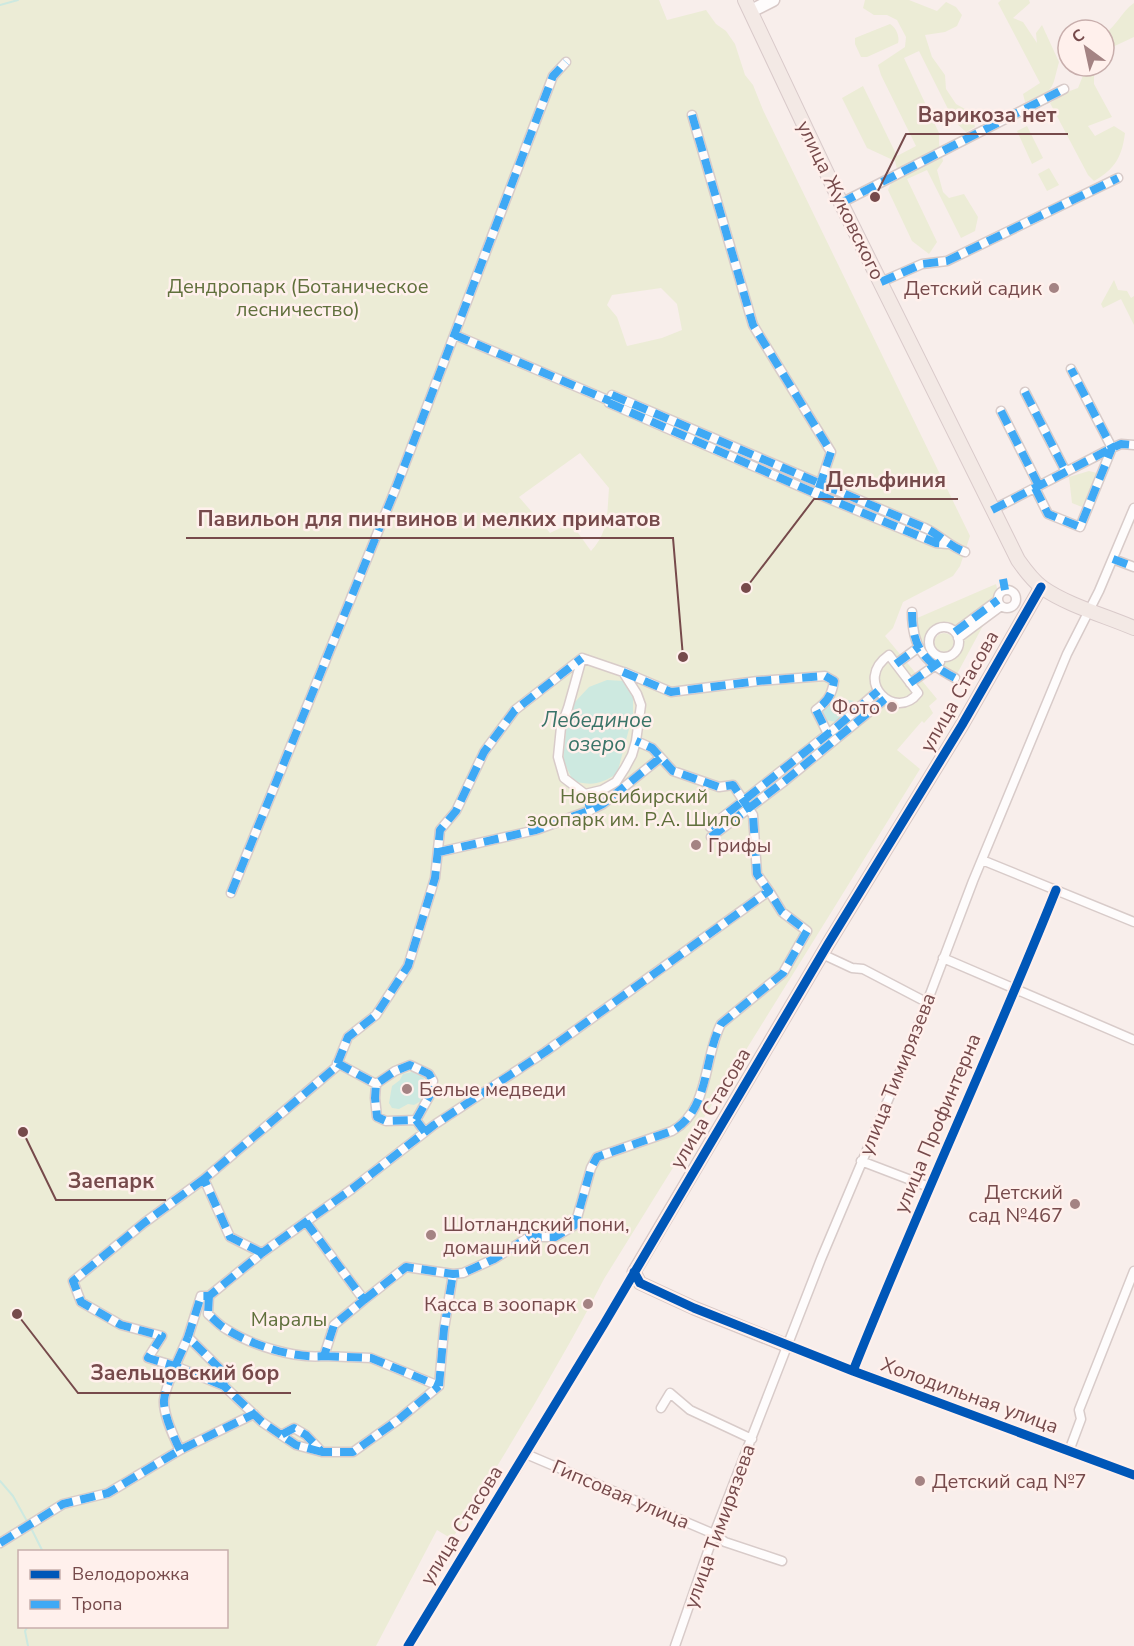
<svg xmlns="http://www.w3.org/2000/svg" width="1134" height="1646" font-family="'Nunito Sans',sans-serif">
<rect width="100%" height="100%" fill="#f8eeeb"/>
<path fill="#ececd6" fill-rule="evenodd" d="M0 0H659L667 20 706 10 716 24 726 31 735 44 745 75 753 85 763 110 970 536 960 566 953 576 903 602 893 628 885 636 937 699 929 706 933 713 924 723 922 721 897 750 920 769 604 1279C558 1368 505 1454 452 1539L437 1530 376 1646H0ZM661 288 677 304 682 330 662 338 627 346 617 317 607 305 612 295ZM580 453 609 488C607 514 609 531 591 551L571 523 550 533 519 497ZM20 1552H226V1626H20Z
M865 0H909L937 11 946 2 956 7 962 15 957 26 945 32 925 35 932 57 945 75 946 89 956 104 972 113 975 127 966 132 954 121 919 51 904 58 939 133V144L943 161 937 170 943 192 949 198 964 194 978 217 975 231 961 238 927 170 907 179 937 242 929 254 912 241 888 190 897 169 895 161 867 148 842 98 863 86 897 156 916 146 881 75 878 65 905 47 906 37 897 20 887 15H874L863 8Z
M1001 0H1029L1030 3 1013 18 1023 22 1037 43 1036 33 1042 25 1059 62C1051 92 1055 90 1025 102L1023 94 1040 83 998 3Z
M1134 3V37L1104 51V34C1117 26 1121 12 1134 3Z
M890 24C896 27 900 37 898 43L867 57H861L855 44V38Z
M1084 73 1094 74V84L1112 117 1088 126 1095 136 1114 126 1125 133C1122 157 1115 169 1094 181L1088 175 1050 103 1067 92 1078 88Z
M1027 126 1043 158 1032 164 1017 131Z
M1049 168 1059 185 1047 191 1038 174Z
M1114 280 1118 290 1127 291 1131 298 1134 296V325L1121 299 1103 308 1101 304Z
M1089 471 1097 473 1082 507 1072 503 1069 477Z
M996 584 998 592 994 600 957 626C941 619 925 625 924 645L918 637 915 619Z
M986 620 957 674 941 665 940 662C957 661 964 654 963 636Z
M934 643a10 10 0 1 1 20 0a10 10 0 1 1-20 0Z"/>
<path fill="#cde9e0" d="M607 680 624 681 633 697V714L617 774C599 784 594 786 573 781L563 760 567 723 575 702 589 687Z
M849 700 854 701 844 715 836 722 822 719 821 709 829 701 842 706 844 702Z
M412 1072C433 1080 424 1084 421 1101L414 1105 408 1104 399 1109 392 1108 389 1103 392 1086 400 1080 403 1074Z"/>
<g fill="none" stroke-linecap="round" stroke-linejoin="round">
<path stroke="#cde9e0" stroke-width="2" d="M0 5 18 0
M0 1481 13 1496 28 1523
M31 1528 43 1552
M28 1626 25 1631 28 1646"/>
<g stroke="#d8cbc9" stroke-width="11">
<path id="street" d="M692 115 753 325 831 452 817 494 936 543 947 544
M841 203 1064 89
M881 282 922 264 947 261 1118 178
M455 335 610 401
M1025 392 1066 472
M612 395 925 528C940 535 949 546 965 552
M609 403 817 494
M1001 411 1039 486
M1035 488 1048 514 1080 527 1112 448 1071 369
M992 510 1112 448 1121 444 1134 445
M1113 559 1134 567
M998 599a9 9 0 1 1 18 0a9 9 0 1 1-18 0Z
M912 612C912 647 924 662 955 678
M929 642a15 15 0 1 1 30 0a15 15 0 1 1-30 0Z
M955 632 998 600
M958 638 1001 606
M889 655 918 693C896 722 852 681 889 655Z
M582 658 623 672 637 694 641 705 636 741 632 755 625 768 616 782 602 790 585 794 564 778 558 757 561 727 568 708Z
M896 664 919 647
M624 672 671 692 758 681 825 676 834 681C832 695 827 702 816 710L828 734
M910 683 940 662
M710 827 838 726 878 691
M711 837 786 780 885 699
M439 852 536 830 591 810 603 804 660 758
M982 860 1134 922
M231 893 397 485 553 76 566 62
M822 954 852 968 863 969 926 1002
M943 958 1134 1040
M337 1063 376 1084
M416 1120 430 1095 433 1081 429 1074 410 1065 395 1071 376 1084 375 1098 377 1117 386 1121 416 1120 425 1132
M861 1161 929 1187
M204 1179 144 1223 73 1281 81 1302 121 1325 162 1336 148 1358 175 1366 224 1386
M262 1253 230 1237 204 1179 336 1067 348 1037 376 1015 408 966 435 878 440 830 456 811 484 752 515 710 582 658
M209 1296 208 1314C214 1319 219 1325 226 1329 251 1345 295 1359 324 1356L334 1325 364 1300 306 1222
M364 1300 406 1267 453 1274 463 1273 494 1259 529 1237H555L575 1225 591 1168 597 1157 672 1131C710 1110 703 1059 721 1024L783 973 807 931 782 912 769 891
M788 1346 1134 1475
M324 1356 371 1358 439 1386
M853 1371C917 1210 991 1052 1056 890
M439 1386 444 1329 453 1274
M661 1408 670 1393 690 1410 752 1439
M281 1435 262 1422 224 1386 222 1371 188 1337 201 1296H209L262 1253 352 1189 434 1125 545 1052 769 891 757 874 753 815 733 785 719 787 673 771 652 748 636 741
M180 1450C174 1438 163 1413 164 1400 166 1383 181 1354 188 1337
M1069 1451 1081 1419 1079 1410 1134 1271
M322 1452 296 1445 281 1435 294 1428 306 1435 322 1452H353L398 1420 439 1386
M526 1454 714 1534 725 1542 782 1561
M0 1543 63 1504 108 1493 180 1450 254 1414
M408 1646 526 1454 634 1272
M675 1646 714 1534 821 1259 907 1055 973 881 1067 654 1099 591 1134 508"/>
</g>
<g stroke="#d8c9c7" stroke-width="15">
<path id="secondary" d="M751 11 773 0
M788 1346 694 1308 640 1283 634 1272 828 944 962 725 1041 587"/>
</g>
<g stroke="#d9caca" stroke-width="16">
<path id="primary" d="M745 0 841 203 1018 560C1025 570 1033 581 1043 588 1067 605 1106 616 1134 628"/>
</g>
<use href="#street" stroke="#fefcfc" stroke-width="8"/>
<use href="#secondary" stroke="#fefcfc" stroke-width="12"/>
<use href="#primary" stroke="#f3e9e5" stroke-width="14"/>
<path stroke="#3fa9f5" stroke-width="8" stroke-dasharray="15 8" stroke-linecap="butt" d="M692 115 753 325 831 452 817 494 936 543 947 544
M841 203 1064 89
M881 282 922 264 947 261 1118 178
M455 335 610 401
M1025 392 1066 472
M612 395 925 528C940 535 949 546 965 552
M609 403 817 494
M1001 411 1039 486
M1035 488 1048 514 1080 527 1112 448 1071 369
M992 510 1112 448 1121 444 1134 445
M1113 559 1134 567
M1003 579 1005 590
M912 612C912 647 924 662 955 678
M955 632 998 600
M896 664 919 647
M623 672 671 692 758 681 825 676 834 681C832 695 827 702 816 710L828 734
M910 683 940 662
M585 794 591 810
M710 827 838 726 878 691
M711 837 786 780 885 699
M439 852 536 830 591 810 603 804 660 758
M231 893 397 485 553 76 566 62
M337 1063 376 1084
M416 1120 430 1095 433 1081 429 1074 410 1065 395 1071 376 1084 375 1098 377 1117 386 1121 416 1120 425 1132
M204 1179 144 1223 73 1281 81 1302 121 1325 162 1336 148 1358 175 1366 224 1386
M262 1253 230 1237 204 1179 336 1067 348 1037 376 1015 408 966 435 878 440 830 456 811 484 752 515 710 582 658
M209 1296 208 1314C214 1319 219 1325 226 1329 251 1345 295 1359 324 1356L334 1325 364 1300 306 1222
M364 1300 406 1267 453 1274 463 1273 494 1259 529 1237H555L575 1225 591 1168 597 1157 672 1131C710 1110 703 1059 721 1024L783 973 807 931 782 912 769 891
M324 1356 371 1358 439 1386
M439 1386 444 1329 453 1274
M281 1435 262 1422 224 1386 222 1371 188 1337 201 1296H209L262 1253 352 1189 434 1125 545 1052 769 891 757 874 753 815 733 785 719 787 673 771 652 748 636 741
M180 1450C174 1438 163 1413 164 1400 166 1383 181 1354 188 1337
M322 1452 296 1445 281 1435 294 1428 306 1435 322 1452H353L398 1420 439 1386
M0 1543 63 1504 108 1493 180 1450 254 1414"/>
<g stroke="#fff0ec" stroke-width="13">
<path id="cycleway" d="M634 1272 640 1283 694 1308 853 1371 1134 1475
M853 1371C917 1210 991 1052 1056 890
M408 1646 604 1324 828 944 962 725 1041 587"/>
</g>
<use href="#cycleway" stroke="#0057b8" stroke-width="9"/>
</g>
<g fill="#a48383" stroke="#fff0ec" stroke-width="2">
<circle cx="1054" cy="288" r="6"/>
<circle cx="892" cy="707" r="6"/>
<circle cx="696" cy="845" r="6"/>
<circle cx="407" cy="1089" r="6"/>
<circle cx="1075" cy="1204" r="6"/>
<circle cx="431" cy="1235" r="6"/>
<circle cx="588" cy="1304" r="6"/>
<circle cx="920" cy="1481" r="6"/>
</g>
<g text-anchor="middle" stroke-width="5" stroke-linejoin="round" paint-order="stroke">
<g font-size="20" fill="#764a4b" stroke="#fff0ec">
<text transform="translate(841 200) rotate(64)" y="7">улица Жуковского</text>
<text transform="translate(959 691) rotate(-60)" y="7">улица Стасова</text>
<text transform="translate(897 1074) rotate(-68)" y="7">улица Тимирязева</text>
<text transform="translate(710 1108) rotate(-59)" y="7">улица Стасова</text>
<text transform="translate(937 1123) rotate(-67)" y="7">улица Профинтерна</text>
<text transform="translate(970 1395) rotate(20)" y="7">Холодильная улица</text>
<text transform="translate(621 1494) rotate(23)" y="7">Гипсовая улица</text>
<text transform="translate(461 1525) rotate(-58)" y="7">улица Стасова</text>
<text transform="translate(719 1526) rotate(-70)" y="7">улица Тимирязева</text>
</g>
<g font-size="20" fill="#60703c" stroke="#fff0ec">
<text x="298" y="293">Дендропарк (Ботаническое<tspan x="298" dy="23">лесничество)</tspan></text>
<text x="634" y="803">Новосибирский<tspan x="634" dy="23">зоопарк им. Р.А. Шило</tspan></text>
<text x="289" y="1326">Маралы</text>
</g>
<g font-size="20" fill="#764a4b" stroke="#fff0ec" text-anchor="end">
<text x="1042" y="295">Детский садик</text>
<text x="880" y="714">Фото</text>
<text x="708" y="852" text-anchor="start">Грифы</text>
<text x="419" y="1096" text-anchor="start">Белые медведи</text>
<text x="1063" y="1199">Детский<tspan x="1063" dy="23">сад №467</tspan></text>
<text x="443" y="1231" text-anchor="start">Шотландский пони,<tspan x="443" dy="23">домашний осел</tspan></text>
<text x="576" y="1311">Касса в зоопарк</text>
<text x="932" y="1488" text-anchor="start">Детский сад №7</text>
</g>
<g font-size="21" font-style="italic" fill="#3a7468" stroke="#fff0ec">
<text x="597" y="727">Лебединое<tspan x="597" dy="24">озеро</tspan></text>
</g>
</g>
<path fill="none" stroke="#764a4b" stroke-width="2" d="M875 197L906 134H1068M746 588L814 499H958M683 657L673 538H186M23 1132L56 1200H166M17 1314L78 1393H291"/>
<g fill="#764a4b" stroke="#fff0ec" stroke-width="2">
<circle cx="875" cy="197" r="6"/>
<circle cx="746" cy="588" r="6"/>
<circle cx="683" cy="657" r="6"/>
<circle cx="23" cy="1132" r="6"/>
<circle cx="17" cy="1314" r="6"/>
</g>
<g font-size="21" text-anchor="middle" font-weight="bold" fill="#764a4b" stroke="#fff0ec" stroke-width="5" stroke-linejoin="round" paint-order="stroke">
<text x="987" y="122">Варикоза нет</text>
<text x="886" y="487">Дельфиния</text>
<text x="429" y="526">Павильон для пингвинов и мелких приматов</text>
<text x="111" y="1188">Заепарк</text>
<text x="185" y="1380">Заельцовский бор</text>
</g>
<rect x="18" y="1550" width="210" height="78" fill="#fff0ec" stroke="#c8aeac" stroke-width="1.5"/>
<rect x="30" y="1570" width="30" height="9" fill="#0057b8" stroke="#c8aeac" stroke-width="1.5"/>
<text x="72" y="1580" font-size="18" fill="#764a4b">Велодорожка</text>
<rect x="30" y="1600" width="30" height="9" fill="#3fa9f5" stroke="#c8aeac" stroke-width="1.5"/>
<text x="72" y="1610" font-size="18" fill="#764a4b">Тропа</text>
<g transform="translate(1086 48) rotate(327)"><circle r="28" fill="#fff0ec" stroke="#c8aeac" stroke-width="1.5"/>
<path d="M0-4.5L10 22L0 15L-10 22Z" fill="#a48383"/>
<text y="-9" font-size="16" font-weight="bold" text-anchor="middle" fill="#764a4b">С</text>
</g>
</svg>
